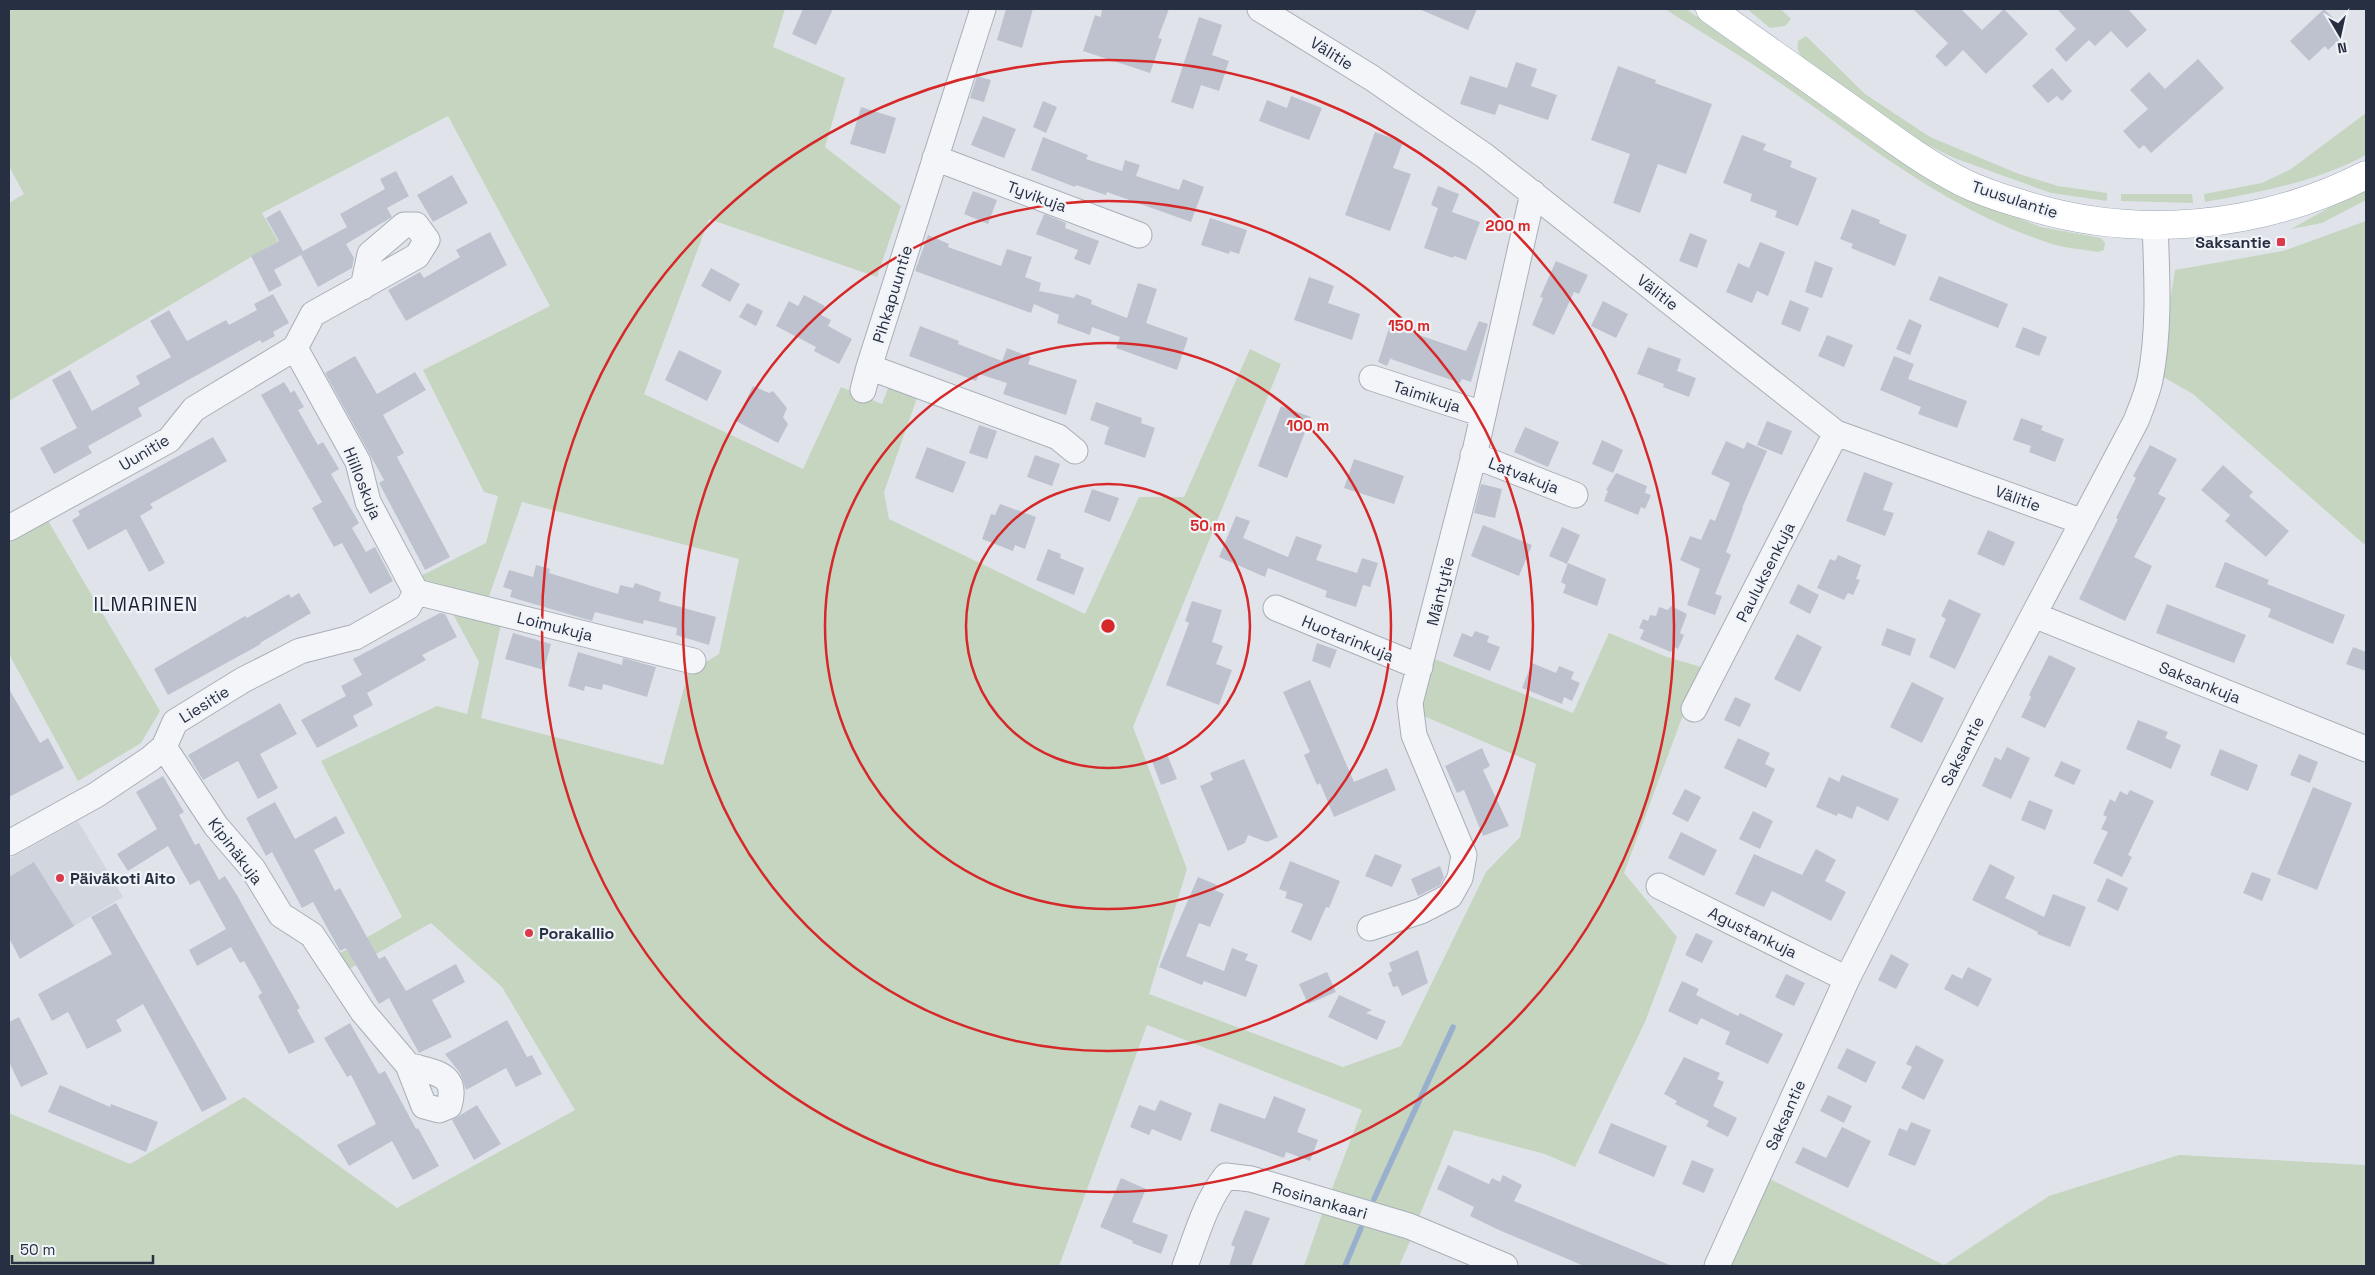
<svg xmlns="http://www.w3.org/2000/svg" width="2375" height="1275" font-family="'Space Grotesk',sans-serif">
<rect width="100%" height="100%" fill="#e0e4ea"/>
<path fill="#d2d6df" d="M78 821 123 897 29 953 9 916V859Z"/>
<path fill="#c5d5c0" d="M9 9H785L773 47 845 78 825 147 901 206 877 277 709 219 644 394 803 469 841 387 882 404 890 383 918 395 884 492 889 519 1085 614 1139 497H1184L1250 349 1281 364 1133 727 1187 869 1149 994 1343 1067 1401 1046 1486 872 1520 837 1536 764 1419 714 1432 658 1573 713 1609 633 1667 657 1701 667 1624 873 1677 937 1645 1022 1575 1167 1545 1154 1454 1130 1419 1217 1330 1194 1362 1110 1147 1025 1059 1266H9V1113L130 1164 244 1097 397 1208 575 1110 502 987 431 923 344 972 335 956 402 917 321 761 437 706 467 714 479 662 448 605 502 619 481 718 663 765 688 673 719 654 739 559 522 502 487 602 415 579 486 543 498 496 484 492 423 370 550 306 448 116 262 213 278 241 9 401V203L24 194 9 166Z
M1665 9H1686L1879 147 1953 193 2041 227 2101 238 2105 243 2104 250 2098 252C2081 249 2062 248 2046 242 1938 206 1859 137 1767 74 1734 51 1699 31 1665 9Z
M1747 9H1781L1791 19 1785 26 1770 28Z
M1806 36 1865 94 1930 137 2019 174 2058 186 2107 193V201L2051 193 1954 158 1914 138 1804 59C1798 53 1797 50 1798 41Z
M2366 113V155C2316 182 2260 192 2205 202L2204 194 2262 183 2291 169Z
M2366 187V200L2322 223 2291 229Z
M2121 194H2192L2193 203 2121 201Z
M2366 221V546L2193 394 2158 374 2175 270 2283 251Z
M2256 238 2254 242 2210 249 2209 241Z
M47 519 160 711 141 743 78 781 9 654V540Z
M2179 1155 2366 1165V1266H1731L1768 1178 1944 1265 2049 1196Z
M1322 1214 1398 1231 1411 1239 1399 1266H1304Z"/>
<g fill="none" stroke-linecap="round" stroke-linejoin="round">
<path stroke="#98b0cd" stroke-width="5.5" d="M1374 1199 1453 1027
M1345 1266 1361 1228"/>
</g>
<path fill="#bdc2ce" d="M803 9H833L816 45 792 34Z
M1006 9H1033L1022 48 997 40Z
M1102 9H1169L1158 38 1162 39 1150 73 1083 51 1095 15 1101 17Z
M1419 9H1477L1468 30Z
M1913 9H1961L1982 30 2004 9 2028 34 1986 74 1963 50 1946 67 1935 56 1948 43Z
M2057 9H2128L2147 30 2127 48 2111 31 2095 46 2089 40 2066 62 2055 49 2076 29Z
M2324 9 2344 28 2337 35 2340 39 2328 50 2325 46 2309 61 2290 41Z
M1199 17 1222 25 1212 55 1229 61 1219 91 1201 85 1193 109 1171 102Z
M2198 59 2224 88 2151 153 2144 145 2139 149 2123 131 2148 109 2130 90 2149 72 2165 89Z
M1516 62 1537 69 1531 86 1557 95 1548 120 1499 104 1495 115 1460 104 1470 76 1507 88Z
M1618 66 1656 80 1655 83 1712 104 1686 174 1658 164 1640 213 1613 203 1630 154 1591 140Z
M2052 68 2072 91 2062 101 2057 96 2048 103 2032 86Z
M977 76 991 80 984 102 970 98Z
M1291 96 1322 108 1309 140 1259 121 1267 100 1287 108Z
M1043 101 1057 107 1046 133 1033 127Z
M861 107 896 118 885 154 850 144Z
M983 116 1016 129 1004 158 971 145Z
M1375 132 1403 142 1393 168 1411 174 1390 231 1345 215Z
M1742 135 1766 144 1763 150 1792 161 1790 167 1817 178 1798 226 1775 217 1777 211 1750 201 1752 194 1723 183Z
M1043 137 1088 155 1086 159 1122 171 1125 160 1140 165 1136 176 1179 190 1183 179 1204 187 1191 222 1107 192 1106 195 1076 185 1075 187 1031 170Z
M396 171 409 196 387 208 392 217 387 220 346 244 354 258 352 268 318 287 301 255 274 270 282 285 269 292 251 256 279 241 266 218 280 210 303 251 347 227 340 214 385 189 380 179Z
M452 175 468 203 433 222 417 195Z
M1438 186 1459 194 1452 212 1480 222 1466 260 1454 256 1453 258 1424 248 1438 208 1431 205Z
M973 191 997 200 988 224 964 214Z
M1852 209 1880 220 1879 223 1907 235 1895 266 1851 248 1853 244 1840 239Z
M1044 214 1066 223 1065 228 1099 241 1090 265 1074 259 1078 250 1036 234Z
M1210 218 1247 230 1239 254 1230 251 1229 254 1201 245Z
M490 232 507 265 406 321 388 290 420 272 424 278 460 257 456 250Z
M1690 233 1707 240 1697 268 1679 261Z
M928 235 949 244 948 247 1001 266 1007 249 1032 257 1025 277 1041 283 1039 291 1074 298 1076 294 1092 300 1091 304 1127 318 1138 283 1157 289 1146 323 1188 338 1177 370 1116 348 1120 337 1092 327 1090 335 1057 323 1059 315 1034 304 1031 313 915 271Z
M1760 242 1785 252 1768 296 1757 291 1752 303 1726 292 1738 263 1749 268Z
M1556 261 1588 275 1579 294 1574 292 1554 335 1532 325 1543 298 1540 297Z
M1815 261 1833 268 1822 298 1805 292Z
M711 268 740 284 730 302 701 286Z
M1939 276 2008 304 1998 328 1929 300Z
M1309 277 1334 286 1328 303 1360 314 1352 340 1294 320Z
M273 294 289 323 273 332 275 336 262 343 260 340 138 408 142 416 88 446 92 453 54 474 40 448 77 428 52 380 70 370 92 411 140 384 136 376 171 357 150 321 169 310 187 341 226 320 229 325 257 310 254 304Z
M804 295 825 306 821 315 831 320 828 326 852 339 839 364 814 351 816 347 776 326 789 301 798 306Z
M1790 300 1809 308 1800 332 1781 324Z
M1603 301 1628 314 1616 338 1591 326Z
M747 303 763 311 756 326 739 317Z
M1909 319 1922 325 1910 355 1896 349Z
M1479 321 1488 324 1471 382 1462 379 1460 383 1391 359V357L1387 366 1378 362 1391 322 1406 326 1404 330 1466 351Z
M920 326 959 341 958 344 1002 361 1007 348 1031 357 1028 364 1077 380 1066 415 1003 394 1007 383 979 374 976 381 909 356Z
M2023 327 2047 337 2039 356 2015 347Z
M1827 335 1853 345 1844 367 1818 356Z
M1648 347 1681 359 1677 371 1696 378 1689 397 1663 387 1664 384 1637 374Z
M679 350 722 371 707 401 665 380Z
M355 356 377 394 415 372 426 390 383 415 404 453 397 457 450 557 425 570 379 483 384 480 325 373Z
M1894 356 1914 364 1908 379 1967 401 1957 428 1918 414 1921 407 1880 390Z
M284 382 291 393 294 390 304 407 298 410 318 445 323 442 339 469 331 474 359 523 352 528 366 552 375 547 393 581 370 594 342 543 334 547 312 508 322 502 261 395Z
M753 386 769 393 773 391 787 408 783 417 788 424 778 443 736 421Z
M1096 402 1142 418 1141 423 1155 428 1145 458 1104 444 1109 427 1090 420Z
M1281 406 1311 417 1287 478 1258 466Z
M2021 418 2043 426 2041 430 2064 439 2055 462 2029 452 2031 446 2013 440Z
M1767 421 1792 431 1782 455 1757 445Z
M979 425 997 431 987 459 969 453Z
M1525 427 1559 442 1548 467 1514 452Z
M213 437 227 461 150 504 153 508 140 516 165 563 149 572 126 529 88 550 72 520 80 515 78 511Z
M1602 440 1623 450 1613 473 1592 464Z
M1726 441 1744 449 1747 442 1767 451 1742 508H1743L1726 552 1731 555 1715 594 1722 596 1715 615 1687 605 1700 569 1680 560 1690 536 1701 540 1710 519 1715 521 1730 483 1711 474Z
M2150 445 2177 459 2158 494 2166 498 2134 557 2152 566 2125 621 2079 599 2118 519 2116 518 2136 478 2133 476Z
M927 447 966 462 953 493 915 478Z
M1035 455 1060 464 1052 486 1027 477Z
M1354 459 1404 476 1394 504 1344 488Z
M2223 465 2253 492 2249 496 2289 531 2266 557 2225 521 2230 515 2201 490Z
M1864 472 1893 483 1883 510 1894 513 1885 536 1846 521Z
M1616 473 1647 486 1645 493 1651 495 1645 509 1641 507 1638 515 1604 501 1608 491 1606 490Z
M1481 484 1502 489 1495 518 1474 513Z
M1092 489 1119 498 1110 522 1084 512Z
M1000 504 1036 517 1025 549 1015 545 1013 551 982 539 991 514 995 515Z
M1236 516 1250 521 1243 538 1288 557 1296 536 1322 545 1316 560 1357 573 1362 558 1378 563 1370 587 1363 585 1356 607 1325 597 1327 591 1268 568 1265 577 1219 557Z
M1483 525 1532 545 1519 576 1471 556Z
M1562 527 1580 535 1567 564 1549 556Z
M1988 530 2015 542 2004 566 1977 554Z
M1048 549 1061 554 1060 558 1084 568 1074 595 1036 580Z
M1838 555 1861 565 1856 579 1860 580 1853 595 1848 593 1844 600 1817 588 1830 559 1835 561Z
M2225 562 2269 580 2267 584 2345 615 2333 644 2268 617 2271 609 2215 587Z
M1568 563 1606 579 1597 606 1563 593 1566 585 1561 582Z
M536 565 550 569 549 573 618 594 620 585 633 588 635 583 661 592 659 601 716 617 709 645 676 635 677 628 644 620 643 624 595 612 592 621 510 597 512 590 503 587 509 570 533 577Z
M1798 584 1819 595 1810 614 1789 603Z
M299 593 311 613 260 643 261 644 168 695 154 669 245 616 247 618 289 594 291 598Z
M1949 599 1981 614 1955 669 1929 657 1946 619 1941 616Z
M1192 601 1222 610 1212 642 1223 646 1216 664 1232 670 1219 705 1166 685 1189 623 1185 621Z
M2167 604 2246 635 2234 663 2156 633Z
M1671 606 1687 614 1680 633 1684 635 1678 649 1674 647 1671 652 1640 639 1644 630 1639 628 1643 619 1648 621 1650 615 1656 616 1659 607 1668 610Z
M440 613 445 614 457 637 422 655 426 660 367 693 373 705 353 716 358 726 317 748 301 720 346 696 341 686 362 675 353 659Z
M1887 628 1916 639 1910 656 1881 645Z
M1475 631 1489 636 1487 642 1500 647 1490 671 1453 656 1462 633 1472 637Z
M513 633 551 644 544 670 505 659Z
M1797 634 1822 647 1800 692 1774 679Z
M1317 643 1337 650 1330 668 1312 661Z
M2353 647 2366 652V671L2346 664Z
M578 652 622 665 623 658 656 667 647 697 603 684 602 690 585 686 584 691 568 686Z
M2049 655 2076 668 2045 728 2021 717 2031 697 2029 695Z
M1532 663 1556 673 1559 666 1574 672 1571 679 1580 683 1572 701 1564 697 1562 704 1522 688Z
M1310 680 1354 782 1387 768 1396 790 1334 817 1320 783 1317 785 1304 755 1310 752 1283 692Z
M1912 682 1944 698 1922 743 1890 727Z
M9 689 40 743 48 738 64 768 9 797Z
M1735 697 1751 704 1740 727 1724 720Z
M280 703 297 734 260 754 278 788 258 799 238 761 203 780 188 755Z
M2138 720 2168 732 2165 738 2181 745 2171 769 2126 749Z
M1738 738 1770 753 1765 764 1775 769 1766 788 1724 768Z
M2007 747 2030 758 2011 799 1982 786 1995 757 2001 760Z
M1482 748 1490 766 1483 770 1509 826 1483 836 1464 790 1457 793 1445 766Z
M2220 749 2258 765 2248 791 2210 775Z
M1167 754 1177 779 1161 785 1152 761Z
M2299 754 2318 762 2310 783 2290 775Z
M1244 759 1278 837 1267 842 1248 835 1245 843 1228 851 1200 786 1213 780 1210 773Z
M2061 761 2081 770 2074 785 2054 776Z
M1842 775 1899 799 1888 821 1857 806 1852 819 1838 813 1837 816 1816 807 1829 777 1839 782Z
M163 776 184 812 179 815 195 845 199 843 219 880 225 876 238 897 300 1008 297 1010 315 1042 289 1054 258 996 262 993 244 961 240 963 231 947 197 966 189 950 226 929 199 880 190 885 168 846 128 871 117 854 157 829 136 792Z
M2313 787 2352 803 2317 890 2277 874Z
M1685 789 1701 797 1688 822 1672 814Z
M2130 790 2154 801 2128 855 2132 857 2122 877 2093 863 2108 832 2101 829 2107 817 2103 815 2110 799 2115 802 2120 791 2127 795Z
M2029 800 2053 810 2045 830 2021 820Z
M275 802 295 839 336 816 345 833 314 850 335 891 340 888 379 959 385 956 406 991 456 964 465 982 432 1000 452 1037 419 1053 389 998 379 1004 346 948 340 951 313 902 302 908 272 852 266 856 246 818Z
M1753 811 1773 821 1760 849 1739 839Z
M1681 832 1717 850 1704 876 1668 858Z
M1816 849 1836 860 1825 881 1846 892 1831 921 1772 891 1764 907 1735 894 1754 854 1802 875Z
M1375 854 1402 865 1392 887 1365 876Z
M1290 861 1340 881 1329 908 1326 907 1311 941 1291 932 1303 904 1285 898 1287 892 1279 889Z
M34 862 74 926 20 959 9 938V877Z
M1990 864 2015 877 2005 898 2044 917 2053 894 2086 907 2070 947 2037 934 2038 932 1972 900Z
M1440 866 1444 877 1440 885 1418 896 1411 879Z
M2252 872 2271 879 2262 901 2243 893Z
M1198 877 1217 885 1215 890 1224 894 1210 927 1199 923 1186 956 1224 971 1232 948 1248 954 1245 960 1258 965 1246 997 1204 981 1202 985 1159 967Z
M2107 878 2128 888 2118 911 2097 901Z
M116 903 227 1099 202 1112 143 1004 116 1020 122 1031 87 1049 68 1012 52 1021 38 994 112 954 91 917Z
M1696 933 1713 941 1702 963 1685 955Z
M1418 950 1428 983 1402 996 1398 986 1393 987 1388 973 1392 971 1389 963Z
M1891 954 1909 964 1896 989 1878 980Z
M1968 967 1992 979 1978 1007 1944 989 1952 974 1962 979Z
M1327 972 1336 992 1308 1004 1299 984Z
M1786 974 1805 983 1794 1006 1775 997Z
M1682 981 1699 989 1696 995 1738 1016 1740 1013 1783 1034 1768 1064 1725 1044 1730 1032 1701 1018 1697 1025 1668 1011Z
M1339 995 1372 1010 1366 1013 1386 1021 1377 1040 1328 1017Z
M19 1017 48 1074 21 1087 9 1062V1022Z
M507 1020 527 1057 532 1055 542 1074 516 1087 506 1068 466 1090 460 1073 445 1054Z
M350 1023 379 1074 385 1071 416 1129 418 1128 439 1166 413 1180 392 1141 349 1166 337 1145 376 1124 351 1075 347 1077 324 1038Z
M1916 1045 1944 1060 1924 1100 1901 1088 1912 1067 1906 1064Z
M1847 1048 1876 1062 1866 1083 1837 1068Z
M1684 1057 1720 1073 1717 1079 1724 1082 1713 1106 1737 1118 1728 1137 1706 1126 1709 1121 1675 1104 1677 1101 1664 1094Z
M60 1085 110 1107 111 1104 158 1122 146 1152 48 1112Z
M1828 1095 1852 1106 1844 1123 1820 1111Z
M1274 1096 1306 1109 1297 1132 1318 1140 1310 1161 1286 1152 1284 1158 1210 1131 1219 1103 1265 1119Z
M1160 1100 1192 1113 1181 1141 1152 1129 1149 1135 1130 1127 1139 1105 1155 1111Z
M477 1105 501 1144 474 1160 452 1120Z
M1911 1122 1931 1130 1915 1166 1888 1155 1899 1128 1907 1131Z
M1611 1123 1667 1146 1654 1177 1598 1153Z
M1842 1127 1871 1141 1848 1188 1795 1163 1803 1147 1826 1158Z
M1692 1160 1714 1169 1704 1193 1682 1184Z
M1448 1165 1489 1184 1492 1178 1500 1182 1503 1175 1522 1185 1514 1201 1672 1266H1584L1499 1230 1470 1216 1474 1207 1437 1189Z
M1121 1178 1146 1189 1132 1222 1168 1235 1161 1254 1132 1243 1133 1241 1100 1227Z
M1245 1210 1270 1218 1251 1266H1229L1235 1247 1231 1245Z"/>
<g fill="none" stroke-linecap="round" stroke-linejoin="round">
<g stroke="#a8aeb8" stroke-width="27">
<path id="minor" d="M983 9 869 367 1058 437 1075 451
M1260 9 1372 78 1485 156 1836 433 2083 522
M935 158 1139 235
M295 348 313 314 417 256 427 240 416 225H404L370 254 363 287
M295 348 358 462 368 502 416 592
M1372 378 1483 414
M863 390 869 367
M1473 455 1575 495
M9 528 169 440 194 409 295 348
M416 592 693 661
M1276 608 1420 667
M2034 615 2366 749
M1694 709 1836 433
M164 747 216 826 253 869 281 915 312 935 363 1012 408 1065 424 1106 439 1110 449 1106C459 1072 433 1073 408 1065
M9 843 96 795 150 759 164 747 175 722 243 680 300 651 355 637 408 607 416 592
M1659 886 1847 979
M1370 928 1421 911 1450 896 1460 878 1464 855 1414 735 1410 703 1476 447 1533 193
M1185 1266C1197 1234 1205 1203 1226 1176L1251 1179 1409 1226 1505 1266
M1717 1266 1847 979 1987 703 2136 421C2141 408 2147 394 2150 380 2160 330 2157 276 2155 225"/>
</g>
<g stroke="#9ea7b7" stroke-width="29">
<path id="major" d="M1710 9C1758 43 1806 77 1854 111 1889 136 1923 162 1962 182 1980 191 2001 198 2022 204 2135 240 2260 229 2366 175"/>
</g>
<use href="#minor" stroke="#f3f5f8" stroke-width="25"/>
<use href="#major" stroke="#fff" stroke-width="28"/>
</g>
<g fill="none" stroke="#d62828" stroke-width="2.5">
<circle cx="1108" cy="626" r="142"/>
<circle cx="1108" cy="626" r="283"/>
<circle cx="1108" cy="626" r="425"/>
<circle cx="1108" cy="626" r="566"/>
</g>
<g fill="#da3a4c" stroke="#f0f3f7" stroke-width="2">
<rect x="2276" y="237" width="10" height="10" rx="2.5"/>
<circle cx="60" cy="878" r="5"/>
<circle cx="529" cy="933" r="5"/>
</g>
<g text-anchor="middle" stroke-width="4.5" stroke-linejoin="round" paint-order="stroke">
<g font-size="16" fill="#273043" stroke="#f0f3f7">
<text transform="translate(1332 53) rotate(32)" y="6">Välitie</text>
<text transform="translate(1037 196) rotate(20)" y="6">Tyvikuja</text>
<text transform="translate(2015 199) rotate(18)" y="6">Tuusulantie</text>
<text transform="translate(1658 292) rotate(38)" y="6">Välitie</text>
<text transform="translate(892 294) rotate(-73)" y="6">Pihkapuuntie</text>
<text transform="translate(1427 396) rotate(18)" y="6">Taimikuja</text>
<text transform="translate(144 452) rotate(-31)" y="6">Uunitie</text>
<text transform="translate(1524 475) rotate(21)" y="6">Latvakuja</text>
<text transform="translate(363 483) rotate(68)" y="6">Hiilloskuja</text>
<text transform="translate(2018 498) rotate(20)" y="6">Välitie</text>
<text transform="translate(1765 572) rotate(-63)" y="6">Pauluksenkuja</text>
<text transform="translate(1440 591) rotate(-76)" y="6">Mäntytie</text>
<text transform="translate(555 626) rotate(14)" y="6">Loimukuja</text>
<text transform="translate(1348 638) rotate(22)" y="6">Huotarinkuja</text>
<text transform="translate(2200 682) rotate(22)" y="6">Saksankuja</text>
<text transform="translate(204 704) rotate(-32)" y="6">Liesitie</text>
<text transform="translate(1962 751) rotate(-63)" y="6">Saksantie</text>
<text transform="translate(236 851) rotate(53)" y="6">Kipinäkuja</text>
<text transform="translate(1753 932) rotate(26)" y="6">Agustankuja</text>
<text transform="translate(1785 1115) rotate(-66)" y="6">Saksantie</text>
<text transform="translate(1320 1200) rotate(16)" y="6">Rosinankaari</text>
</g>
<g font-size="16" font-weight="bold" fill="#273043" stroke="#f0f3f7" text-anchor="start">
<text x="2271" y="248" text-anchor="end">Saksantie</text>
<text x="70" y="884">Päiväkoti Aito</text>
<text x="539" y="939">Porakallio</text>
</g>
<g font-size="19" letter-spacing="1" fill="#192134" stroke="#f0f3f7">
<text x="146" y="611">ILMARINEN</text>
</g>
</g>
<circle cx="1108" cy="626" r="8" fill="#d62828" stroke="#f0f3f7" stroke-width="2.5"/>
<g font-size="15" text-anchor="middle" font-weight="bold" fill="#d62828" stroke="#f0f3f7" stroke-width="4.5" stroke-linejoin="round" paint-order="stroke">
<text x="1508" y="231">200 m</text>
<text x="1409" y="331">150 m</text>
<text x="1308" y="431">100 m</text>
<text x="1208" y="531">50 m</text>
</g>
<rect width="2375" height="1275" fill="none" stroke="#273043" stroke-width="20"/>
<g transform="translate(2340 35) rotate(171)" stroke="#f0f3f7" stroke-width="4" paint-order="stroke">
<path d="M0-4L9 19L0 12L-9 19Z" fill="#273043"/>
<text y="-8" font-size="14" font-weight="bold" text-anchor="middle" fill="#273043">N</text>
</g>
<path d="M12 1255v8h141v-8" fill="none" stroke="#273043" stroke-width="2.5"/>
<text x="20" y="1255" font-size="15" fill="#273043" stroke="#f0f3f7" stroke-width="4" paint-order="stroke">50 m</text>
</svg>
